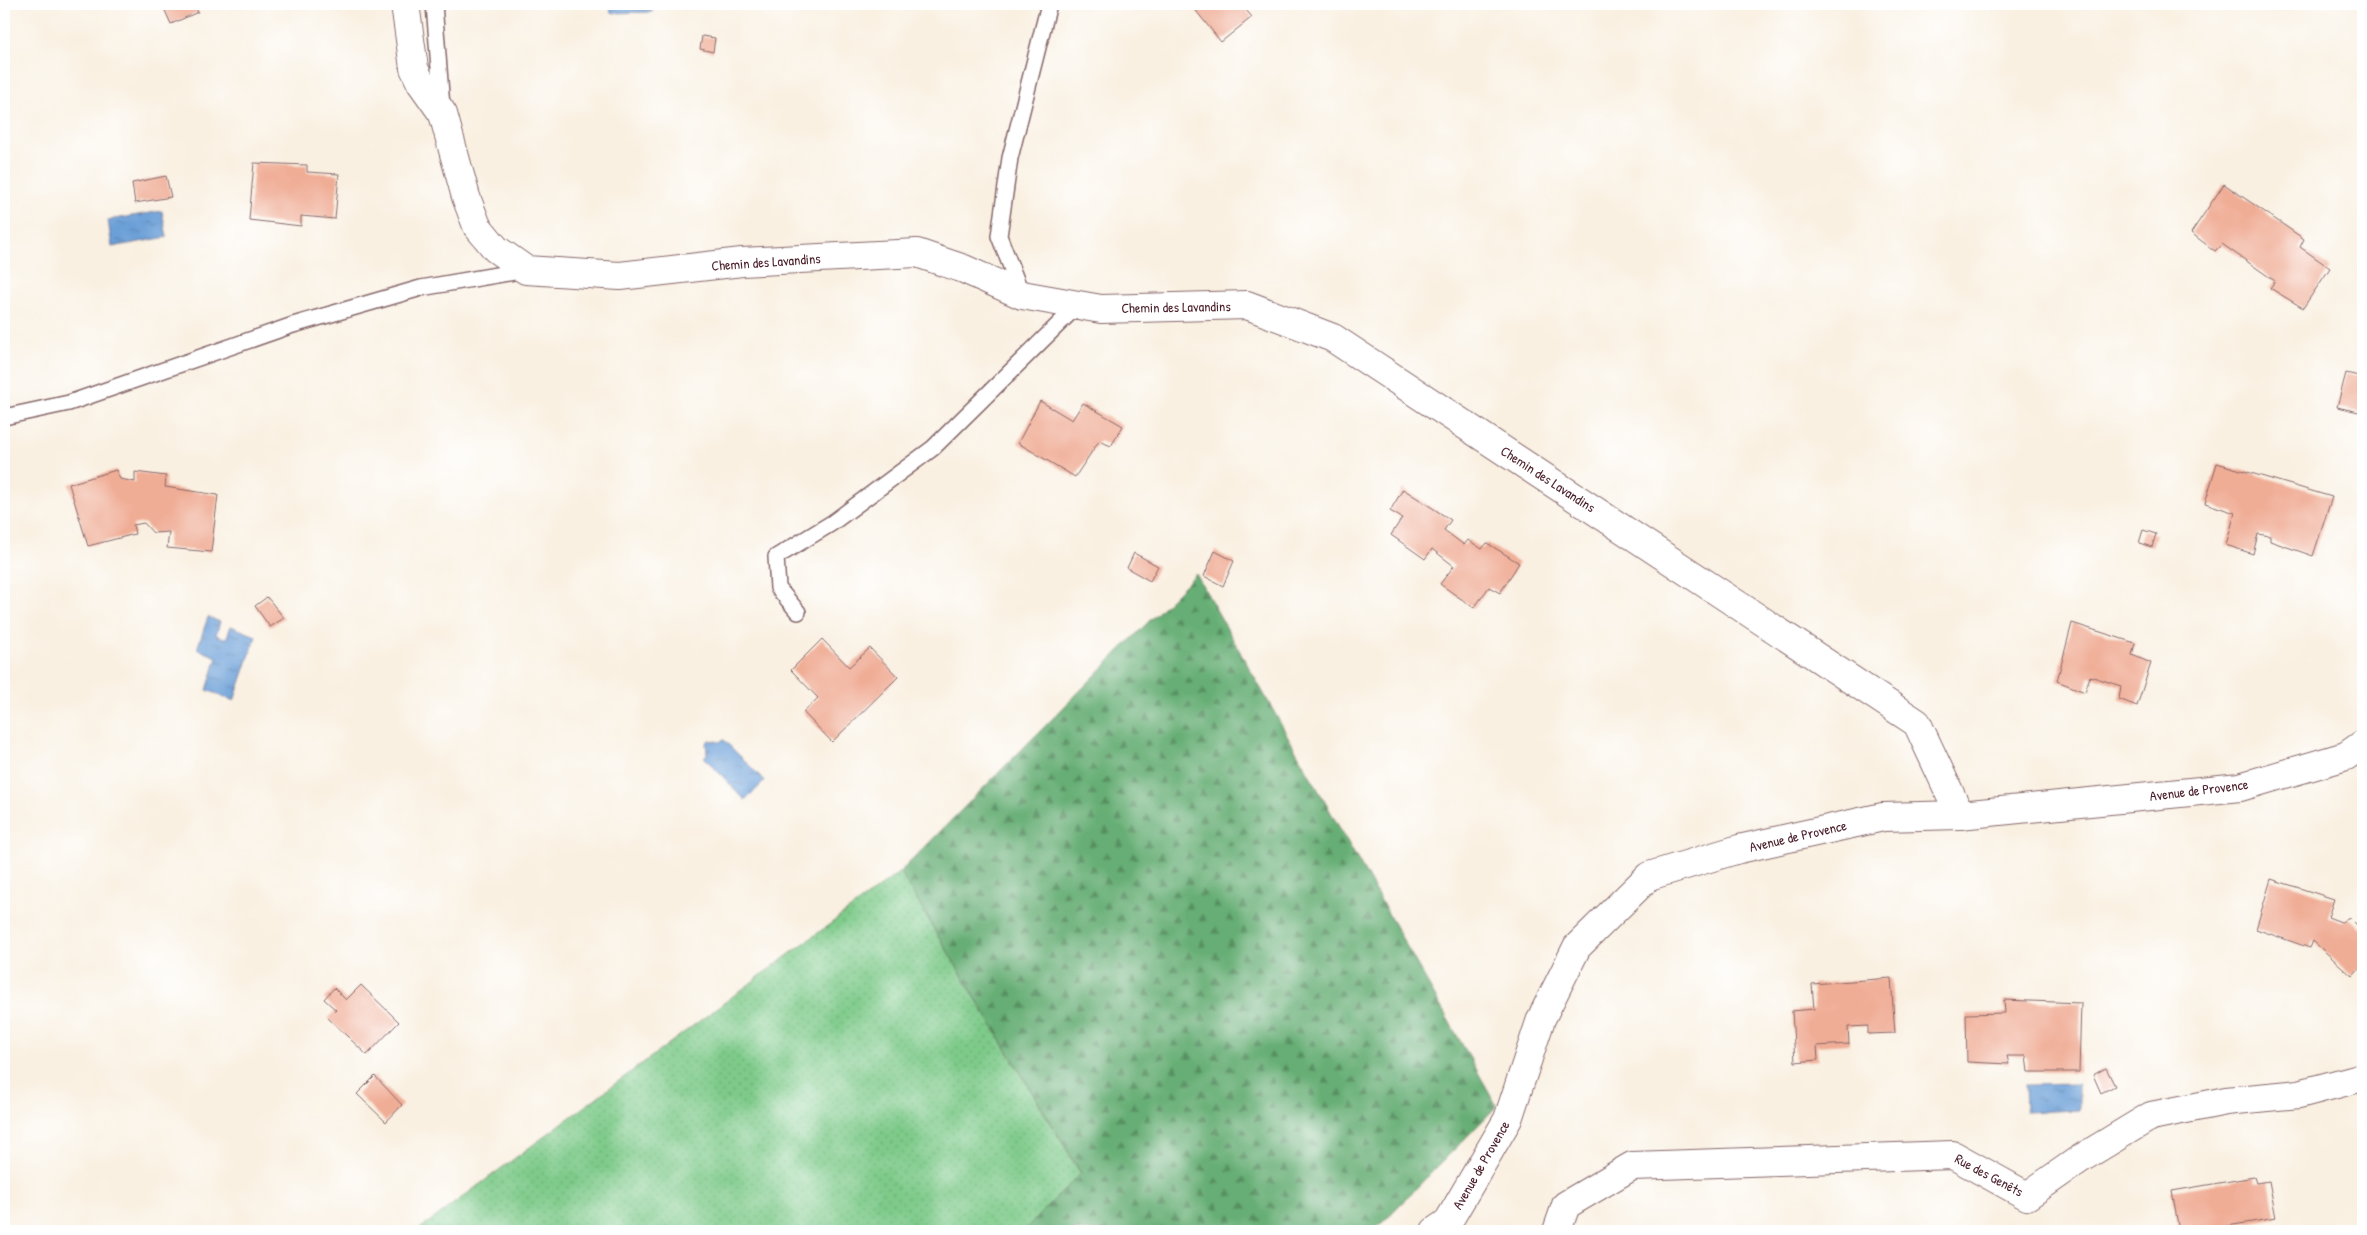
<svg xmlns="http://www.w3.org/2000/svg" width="2367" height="1235" font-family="'Patrick Hand',sans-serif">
<defs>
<pattern id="grass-dots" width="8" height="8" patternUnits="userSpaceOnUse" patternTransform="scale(1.25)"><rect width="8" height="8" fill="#7dca89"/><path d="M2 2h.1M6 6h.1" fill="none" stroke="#6ead76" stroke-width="1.8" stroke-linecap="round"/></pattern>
<pattern id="forest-firs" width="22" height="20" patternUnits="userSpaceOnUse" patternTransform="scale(1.25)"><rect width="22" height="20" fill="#66ae75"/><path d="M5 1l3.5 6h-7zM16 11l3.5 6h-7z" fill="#568d60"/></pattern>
<pattern id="water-ripples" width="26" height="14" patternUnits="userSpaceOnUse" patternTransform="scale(1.25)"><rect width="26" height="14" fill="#6b9fd7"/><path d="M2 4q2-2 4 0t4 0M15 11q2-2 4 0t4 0" fill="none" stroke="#5a81af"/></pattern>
</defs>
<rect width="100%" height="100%" fill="#fff"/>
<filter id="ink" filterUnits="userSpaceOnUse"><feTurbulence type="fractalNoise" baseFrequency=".02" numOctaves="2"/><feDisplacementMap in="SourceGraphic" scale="10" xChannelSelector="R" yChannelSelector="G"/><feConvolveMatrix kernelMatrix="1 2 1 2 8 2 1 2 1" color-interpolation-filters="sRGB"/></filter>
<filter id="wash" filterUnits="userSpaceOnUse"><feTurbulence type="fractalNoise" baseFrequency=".0096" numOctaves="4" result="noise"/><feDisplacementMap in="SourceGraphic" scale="20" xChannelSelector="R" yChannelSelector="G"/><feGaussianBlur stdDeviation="1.12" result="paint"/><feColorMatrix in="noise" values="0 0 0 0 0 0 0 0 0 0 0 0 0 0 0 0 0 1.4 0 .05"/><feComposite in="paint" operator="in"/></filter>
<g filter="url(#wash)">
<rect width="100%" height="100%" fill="#f9f0e1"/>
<path fill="url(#grass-dots)" stroke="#64745a" d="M900 872 1081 1174 1023 1231H417Z"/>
<path fill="url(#forest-firs)" stroke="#586650" d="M1196 574 1497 1106 1374 1231H1023L1081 1173 900 872Z"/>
<path fill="url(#water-ripples)" stroke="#5a5f81" d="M610 4H657L652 9V12L611 13Z
M162 211 167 237 112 247 108 220Z
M208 617 220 622 216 635 226 639 231 626 256 636 234 701 207 690 217 657 197 649Z
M723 739 765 781 745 800 704 757 707 754 706 743 709 740 720 742Z
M2079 1084V1110L2026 1112 2025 1085Z"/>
<g id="blocks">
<path fill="#f0ad96" d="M162 4H193L198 12 171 24Z
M1198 4H1241L1252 17 1221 42 1193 7Z
M702 36 715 38 713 52 700 49Z
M254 163 307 165V172L339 174 335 219 301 216V226L249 220Z
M166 176 171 197 135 203 132 183Z
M2224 184 2304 239 2300 247 2330 268 2303 308 2270 288 2275 281 2222 244 2215 251 2191 233Z
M2346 373 2363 377V413L2337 407Z
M1040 401 1072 420 1083 403 1123 426 1111 446 1099 441 1075 477 1018 443Z
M2217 463 2332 497 2313 556 2270 541V536L2258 534 2253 554 2226 545 2235 513 2205 503Z
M116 470 120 479 135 482V472L166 476 165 487 218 495 211 552 167 548 169 532 153 533 144 523 133 525 135 534 88 546 69 484Z
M1403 489 1451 520 1444 530 1464 545 1468 540 1482 549 1487 543 1519 563 1500 593 1489 587 1474 608 1440 584 1454 566 1432 549 1425 559 1391 535 1402 518 1390 511Z
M2143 530 2156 534 2152 547 2139 543Z
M1215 551 1234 561 1223 586 1204 576Z
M1134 553 1158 566 1150 581 1127 568Z
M267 597 284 618 270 627 255 606Z
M2072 623 2135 643 2132 655 2151 663 2137 706 2119 699 2121 686 2090 676 2085 692 2057 681Z
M822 639 849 667 870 648 898 677 832 742 803 712 818 698 791 670Z
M2271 879 2334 899 2328 917 2341 922 2350 918 2363 931V964L2352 976 2313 941 2310 948 2256 929Z
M1891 978 1895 1033 1868 1034V1026L1848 1027 1849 1044 1817 1046 1818 1060 1795 1062 1792 1011 1814 1009 1812 984Z
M361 985 399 1022 367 1055 328 1018 336 1010 324 999 334 988 346 1000Z
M2004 1000 2081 1003 2079 1072H2028L2026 1056H2007L2009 1064 1967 1062 1966 1014 2005 1013Z
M2106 1068 2115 1086 2101 1093 2093 1075Z
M375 1076 402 1105 386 1122 357 1094Z
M2254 1177 2256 1183 2269 1181 2276 1218 2215 1228V1231H2179L2172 1191Z"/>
</g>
</g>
<g filter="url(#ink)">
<use href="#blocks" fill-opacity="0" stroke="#87686b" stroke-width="1"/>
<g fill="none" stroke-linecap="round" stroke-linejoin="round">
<g stroke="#87686b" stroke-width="18">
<path id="service" d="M434 4 442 107
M1022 295 999 236 1010 158 1049 4
M4 417 69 403 293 325 421 288 526 270
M798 612 778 588 776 557 832 523 933 448 1078 305"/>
</g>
<g stroke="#87686b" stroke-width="30">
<path id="minor" d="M405 4 414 68 421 83 443 114 466 197 477 226 496 249 526 270 620 276 742 262 917 253 964 269 1022 295 1101 309 1247 305 1333 338 1917 723 1960 815
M1557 1231 1566 1205 1632 1166 1953 1155 2027 1196 2080 1159 2151 1116 2226 1101 2299 1094 2363 1077"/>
</g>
<g stroke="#87686b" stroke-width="30">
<path id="tertiary" d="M1435 1231 1448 1222 1508 1119 1541 1019 1577 947 1649 876 1739 849 1883 817 1960 815 2240 787 2346 756 2363 744"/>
</g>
<use href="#service" stroke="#fff" stroke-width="15"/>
<use href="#minor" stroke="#fff" stroke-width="28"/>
<use href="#tertiary" stroke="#fff" stroke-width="28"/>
</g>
</g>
<g text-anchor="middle" stroke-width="4.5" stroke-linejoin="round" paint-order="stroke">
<g font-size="14" fill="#4a1f2b" stroke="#fff">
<text transform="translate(766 262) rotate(-4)" y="5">Chemin des Lavandins</text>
<text transform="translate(1176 307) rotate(-1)" y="5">Chemin des Lavandins</text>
<text transform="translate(1548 479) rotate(33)" y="5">Chemin des Lavandins</text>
<text transform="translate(2199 790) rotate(-7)" y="5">Avenue de Provence</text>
<text transform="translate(1798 836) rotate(-13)" y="5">Avenue de Provence</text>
<text transform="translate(1481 1165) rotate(-60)" y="5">Avenue de Provence</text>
<text transform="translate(1989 1175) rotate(28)" y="5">Rue des Genêts</text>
</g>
</g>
<rect width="2367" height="1235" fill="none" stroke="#fff" stroke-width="20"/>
</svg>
